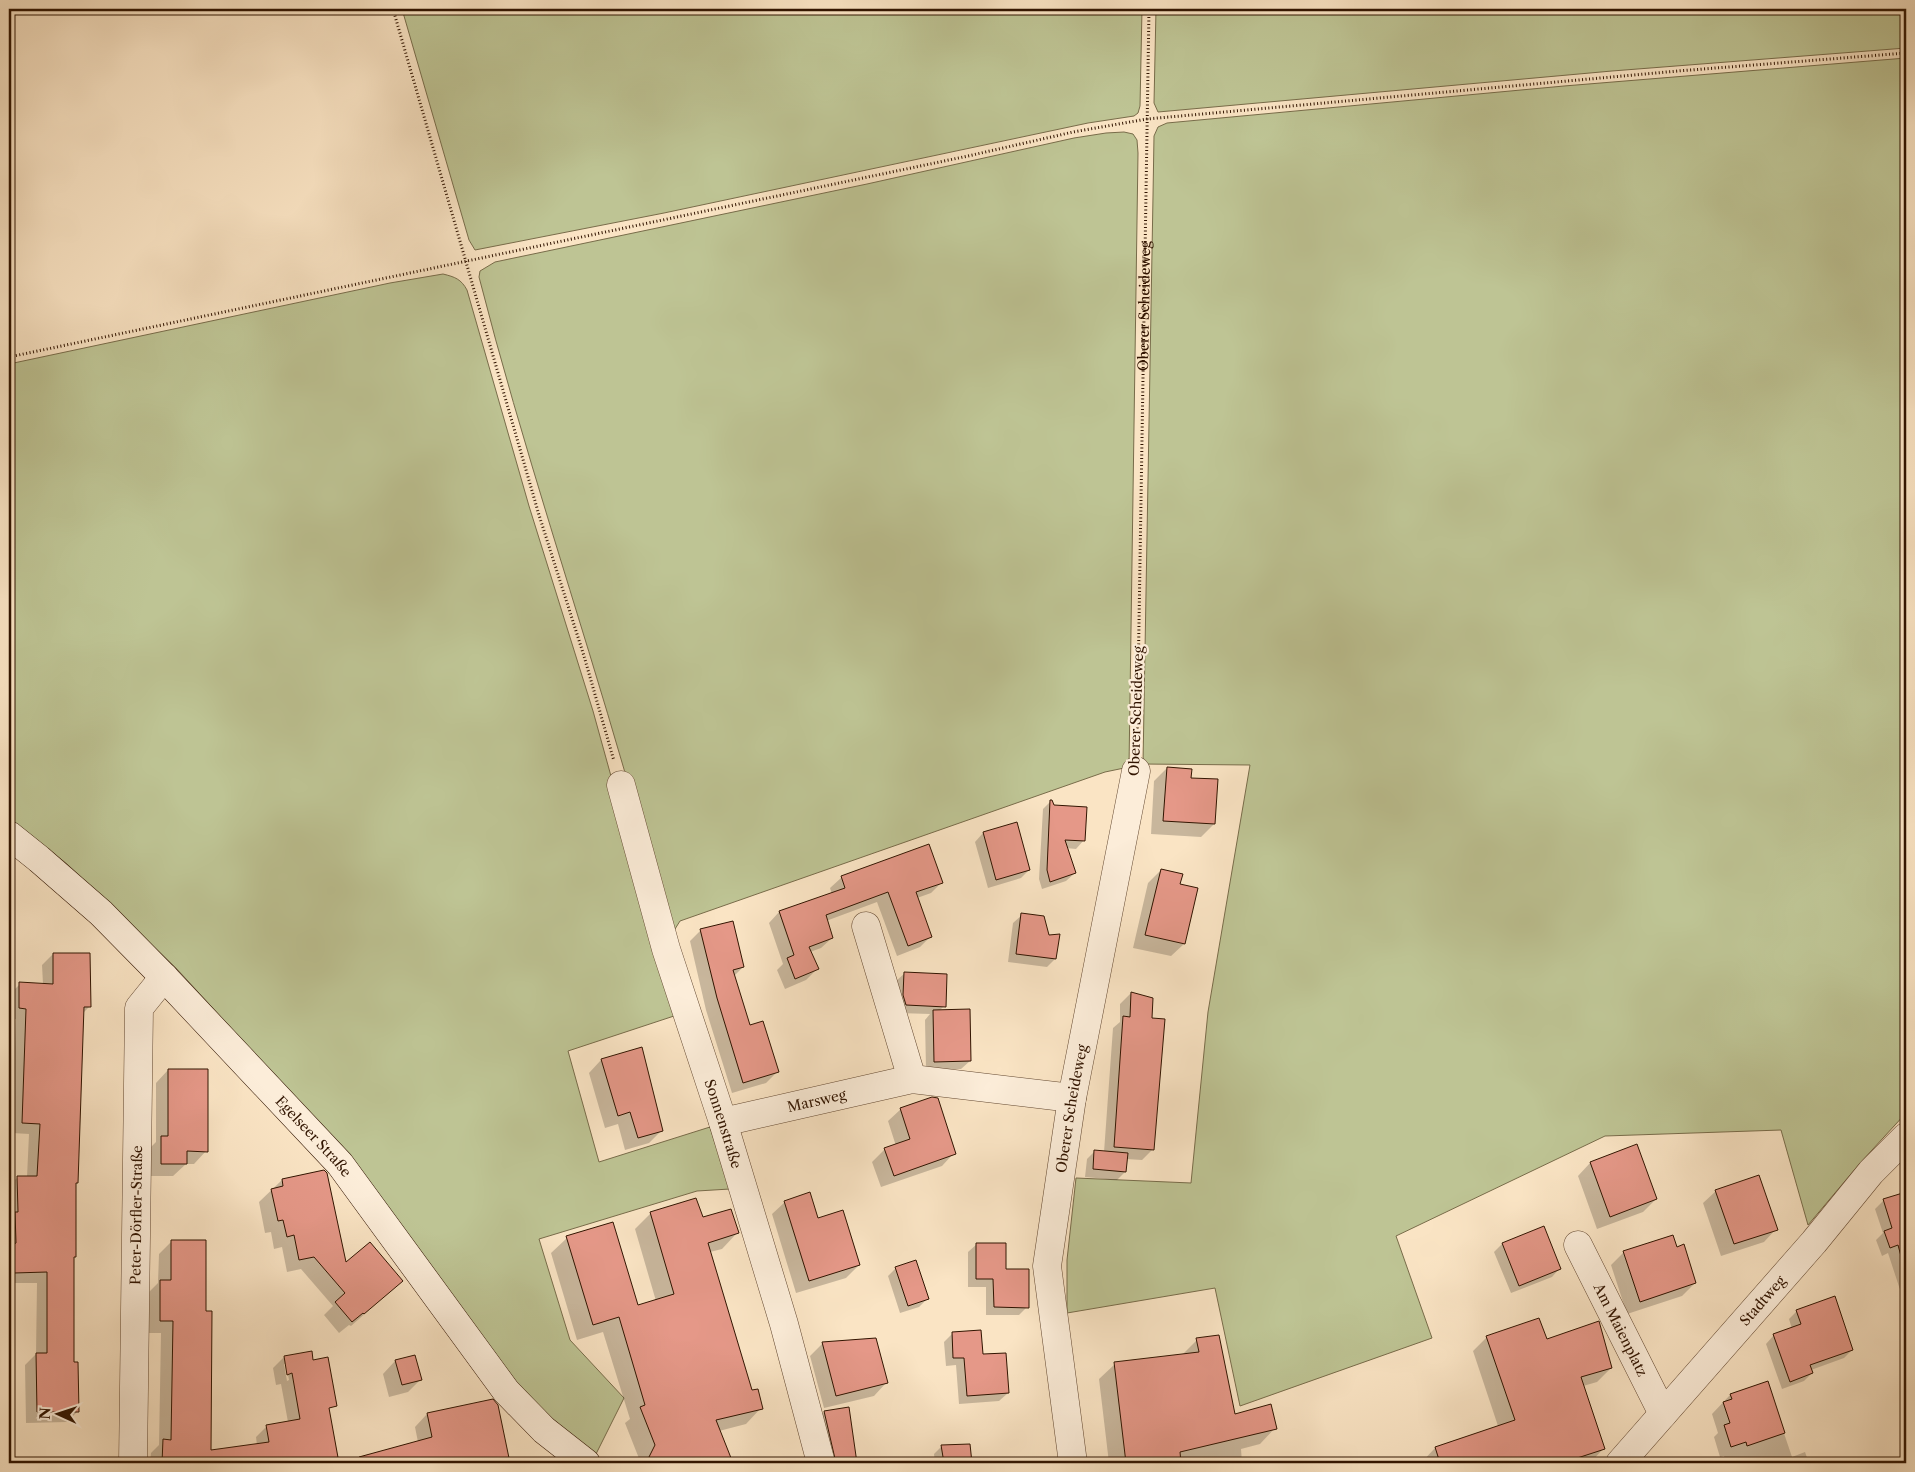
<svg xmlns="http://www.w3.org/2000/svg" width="1915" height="1472" font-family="'Libre Caslon Text',serif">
<rect width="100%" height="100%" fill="#fae4c4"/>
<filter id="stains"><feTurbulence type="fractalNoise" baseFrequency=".004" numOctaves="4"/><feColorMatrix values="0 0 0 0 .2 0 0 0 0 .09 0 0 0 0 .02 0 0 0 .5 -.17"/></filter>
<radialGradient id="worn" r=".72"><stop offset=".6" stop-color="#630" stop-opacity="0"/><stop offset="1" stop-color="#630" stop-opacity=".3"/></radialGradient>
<path fill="#bec494" stroke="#786c4a" d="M402 9H1142L1140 106 1138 113 1134 116 1088 123 664 213 475 250 469 240Z
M1156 9H1906V48L1612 71 1158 112 1154 103Z
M1906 58V1113L1861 1162 1808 1225 1781 1130 1605 1136 1396 1236 1432 1338 1240 1406 1215 1288 1067 1313V1260L1076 1178 1191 1183 1208 1012 1250 765 1143 764 1153 196 1154 136 1158 127 1167 123 1564 86Z
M1124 132 1133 134 1137 140 1138 153 1129 767 1105 772 680 921 670 937C655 883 642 829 626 776 578 610 522 445 479 277L480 271 495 262 867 184 1074 138 1106 133Z
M443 274C455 277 461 279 467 290L529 506 593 711 677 1015 568 1051 599 1162 710 1127 730 1189 697 1191 539 1239 570 1340 624 1398 595 1456 514 1385 355 1163 176 968 67 864 9 818V364L390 283Z"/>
<path fill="#0003" fill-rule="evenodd" d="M1167 768 1190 779 1216 780 1214 824 1201 837 1151 834 1154 781Z
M1051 801 1053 806 1084 840 1076 849 1066 848 1075 873 1066 881 1042 889 1039 879 1043 809Z
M1016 824 1029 870 1021 878 988 888 975 842 983 833Z
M928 846 942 882 931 893 917 898 931 936 920 947 897 956 877 902 826 921 832 938 821 948 810 952 817 969 806 980 785 989 777 970 783 964 769 923 779 912 832 894 830 888 841 878Z
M1161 870 1178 885 1196 889 1184 944 1171 956 1133 948 1148 883Z
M1022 915 1055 959 1047 967 1008 962 1013 923Z
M701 930 743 967 734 976 749 1026 777 1072 766 1083 732 1093 706 1010 690 941Z
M53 954 90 1006 83 1013 77 1183 75 1185 73 1364 78 1411 67 1422 26 1423 25 1365 36 1354 37 1283H9V1186L17 1178 27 1177 29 1134 12 1133 16 1019H9V995L20 984H43L42 965Z
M905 973 944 1006 939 1011 970 1061 961 1069 926 1070 925 1020 930 1014 898 1013 896 981Z
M1131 993 1151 1019 1153 1149 1142 1160 1126 1159 1125 1172 1117 1180 1085 1177 1087 1159 1095 1151 1104 1152 1113 1028 1120 1022V1004Z
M601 1060 662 1130 649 1143 625 1150 618 1124 605 1128 589 1073Z
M168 1070 206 1151 194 1164H186L173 1176H149L148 1150 156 1142V1083Z
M901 1109 954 1153 942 1166 881 1187 872 1162 885 1149 896 1146 888 1121Z
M1636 1146 1656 1199 1643 1212 1597 1229 1578 1176 1590 1163Z
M282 1180 345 1265 402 1281 351 1326 349 1325 339 1333 324 1315 333 1306 301 1269 287 1272 282 1247 274 1249 271 1232 265 1233 259 1202Z
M1716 1191 1776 1229 1764 1242 1721 1256 1703 1203Z
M1906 1193V1308L1888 1253 1882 1256 1876 1240 1883 1233 1875 1209 1884 1200Z
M785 1202 817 1219 859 1265 846 1278 796 1293 772 1214Z
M651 1213 702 1219 737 1233 722 1249 710 1252 751 1391 761 1408 746 1424 719 1431 731 1463H673L672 1461 671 1463H639L640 1461 625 1423 630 1419 603 1332 577 1340 551 1253 567 1238 637 1306 656 1301 635 1229Z
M1672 1236 1676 1248 1695 1283 1682 1296 1627 1314 1611 1265 1623 1253Z
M172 1241 205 1312 203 1463H150L151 1453 159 1445 161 1333H147L148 1293 158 1283 159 1254Z
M977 1244 1005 1271 1027 1307 1019 1315H986V1287H968V1252Z
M1502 1244 1560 1268 1552 1277 1511 1293 1494 1252Z
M896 1268 928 1298 919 1307 900 1313 888 1276Z
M1797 1311 1852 1350 1844 1358 1811 1370 1812 1373 1804 1381 1782 1389 1766 1344 1774 1335 1792 1329 1789 1319Z
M952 1334 982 1356 1008 1393 999 1401 959 1404 956 1365 946 1366 944 1342Z
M1487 1337 1546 1341 1611 1368 1597 1382 1583 1386 1604 1448 1590 1463H1421L1435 1448 1498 1426 1473 1351Z
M1197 1340 1234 1416 1275 1428 1260 1444 1241 1449 1242 1463H1109L1099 1379 1115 1364 1181 1356Z
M823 1343 886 1383 874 1396 824 1408 810 1356Z
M311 1352 312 1362 314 1361 331 1463H213L212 1460 257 1445 256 1437 267 1426 288 1422 281 1384 276 1385 273 1368 284 1357ZM284 1364H286L289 1380 287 1381Z
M395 1361 420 1380 408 1392 389 1397 383 1374Z
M1767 1383 1792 1457 1805 1452 1809 1463H1726L1724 1456 1720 1457 1714 1437 1718 1433 1712 1414 1730 1395Z
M824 1412 856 1462 854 1463H827L816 1420Z
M427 1414 507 1458 502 1463H380L418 1442 415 1427Z
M942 1446H969L971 1463H935L934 1454Z"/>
<path fill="#e59888" stroke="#311400" d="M1167 767 1192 769 1191 778 1218 779 1215 824 1163 821Z
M1050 800H1052L1054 805 1087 807 1085 841 1065 840 1076 873 1050 882 1047 870Z
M1017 822 1030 870 996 880 983 832Z
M929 844 943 883 916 892 932 937 908 946 888 892 826 915 833 938 809 947 819 969 795 979 787 958 794 955 779 911 845 888 841 876Z
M1161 869 1183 874 1180 884 1198 888 1185 944 1145 935Z
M1021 913 1044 916 1049 935 1060 934 1056 959 1016 954Z
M733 921 744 967 733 970 750 1025 763 1021 779 1072 743 1083 717 998 700 929Z
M53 953H90L91 1007H84L78 1183H76V1257H74V1362H78L79 1412H37L36 1353H47V1272L14 1273V1244L16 1243 15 1212H18L17 1176H37L40 1124 22 1123 26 1009 19 1008V982L53 984Z
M904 972 947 974 946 1007 906 1005 903 995Z
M1131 992 1153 998 1152 1018 1165 1019 1154 1150 1114 1147 1123 1016 1130 1017Z
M970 1009 971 1061 934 1062 933 1010Z
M642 1047 663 1131 638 1138 630 1112 618 1116 601 1059Z
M168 1069H208V1152L187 1151V1164H161V1136H168Z
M932 1097 938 1098 956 1154 894 1176 884 1148 910 1139 900 1108Z
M1637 1144 1657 1199 1610 1217 1590 1162Z
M1094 1150 1128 1153 1126 1172 1093 1169Z
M324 1170 327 1173 346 1262 370 1242 403 1281 364 1314 363 1313 352 1322 335 1302 345 1293 314 1257 299 1260 294 1235 287 1237 283 1220 278 1221 271 1189 283 1186 282 1179Z
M1759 1175 1778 1230 1734 1244 1715 1190Z
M810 1192 818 1218 843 1210 860 1265 809 1281 784 1201Z
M1906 1192V1259L1902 1260 1898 1245 1890 1248 1884 1231 1892 1228 1883 1199Z
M696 1198 703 1217 731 1209 739 1233 708 1243 752 1390 758 1389 763 1409 716 1420 733 1463H646L655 1445 640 1407 645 1405 619 1317 593 1325 566 1236 613 1222 638 1305 674 1294 650 1212Z
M1544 1226 1561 1269 1519 1286 1502 1243Z
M1673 1235 1677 1247 1684 1244 1696 1283 1640 1302 1623 1251Z
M171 1240H206V1311H212L211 1450 269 1442 266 1425 300 1419 292 1373 287 1375 284 1356 312 1351 313 1360 328 1357 337 1406 329 1408 339 1463H162L163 1439 171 1440 173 1321H160V1280H171Z
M976 1243H1006V1269H1029V1308L994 1307 993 1279H976Z
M916 1260 929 1299 908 1306 895 1267Z
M1835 1296 1853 1350 1810 1365 1813 1373 1790 1382 1773 1334 1801 1324 1796 1310Z
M1539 1318 1547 1339 1599 1321 1612 1368 1581 1377 1605 1449 1562 1463H1440L1435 1447 1515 1420 1486 1336Z
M981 1330 983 1354 1006 1353 1009 1393 967 1396 964 1358H953L952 1332Z
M1219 1335 1235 1414 1271 1404 1277 1429 1180 1452 1181 1463H1126L1114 1362 1199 1352 1196 1338Z
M876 1338 888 1383 836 1396 822 1342Z
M415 1355 422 1380 402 1385 395 1360Z
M1768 1381 1785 1433 1747 1446 1746 1442 1731 1447 1724 1425 1730 1423 1723 1402 1732 1399 1730 1394Z
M493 1399 498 1405 509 1458 483 1463H360L359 1457 432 1437 427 1413Z
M849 1407 857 1463H836L824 1411Z
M970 1444 972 1463H944L941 1445Z"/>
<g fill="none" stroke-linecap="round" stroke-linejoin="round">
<g stroke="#634831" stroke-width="29">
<g id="street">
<path id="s2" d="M621 785 666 949 723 1122 784 1324 821 1463"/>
<path d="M866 926 912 1079"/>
<path id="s3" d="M723 1122 912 1079 1072 1098"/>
<path id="s4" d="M1578 1245 1663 1414"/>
<path id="s5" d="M133 1463 139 1008 164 977"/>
<path id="s6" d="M1073 1463 1047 1266 1072 1098 1136 771"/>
<path id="s7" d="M1620 1463 1814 1242 1871 1172 1906 1137"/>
</g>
</g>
<g stroke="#311400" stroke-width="29">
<g id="secondary">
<path id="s8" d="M9 835 39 859 101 913 164 977 340 1164 506 1391 544 1430 586 1463"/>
</g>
</g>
<g stroke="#311400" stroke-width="3" stroke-dasharray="1 2.5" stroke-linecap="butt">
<path d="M393 9 539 515 584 656 614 761"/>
<path d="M9 357 968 156 1073 132 1147 119 1678 71 1906 53"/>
<path id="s1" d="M1137 746 1149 9"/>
</g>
<use href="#street" stroke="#fcedd9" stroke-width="28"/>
<use href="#secondary" stroke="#fcedd9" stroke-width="28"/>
</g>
<g text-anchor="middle" stroke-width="4.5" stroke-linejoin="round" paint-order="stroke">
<g font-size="14" fill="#311400" stroke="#fcedd9">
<text dy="5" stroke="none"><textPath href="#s1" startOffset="440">Oberer Scheideweg</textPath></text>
<text transform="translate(1136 711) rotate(-88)" y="5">Oberer Scheideweg</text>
<text dy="5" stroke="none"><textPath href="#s3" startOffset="96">Marsweg</textPath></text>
<text dy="5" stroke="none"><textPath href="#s6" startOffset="358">Oberer Scheideweg</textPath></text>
<text dy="5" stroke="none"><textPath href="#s2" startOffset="354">Sonnenstraße</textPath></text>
<text dy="5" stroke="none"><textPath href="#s8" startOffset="429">Egelseer Straße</textPath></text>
<text dy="5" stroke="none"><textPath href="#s5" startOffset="248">Peter-Dörfler-Straße</textPath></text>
<text dy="5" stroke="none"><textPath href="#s7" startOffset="216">Stadtweg</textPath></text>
<text dy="5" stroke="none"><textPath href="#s4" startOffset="95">Am Maienplatz</textPath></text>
</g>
</g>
<rect width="1915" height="1472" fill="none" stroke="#fae4c4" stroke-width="30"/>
<rect x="10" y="10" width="1895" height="1452" fill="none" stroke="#311400" stroke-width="2.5"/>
<rect x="15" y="15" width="1885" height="1442" fill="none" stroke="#311400"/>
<g transform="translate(58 1414) rotate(273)" stroke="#fcedd9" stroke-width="4" paint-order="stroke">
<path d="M0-4L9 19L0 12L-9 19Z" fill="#311400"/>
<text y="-8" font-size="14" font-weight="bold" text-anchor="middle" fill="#311400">N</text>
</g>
<rect width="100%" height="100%" filter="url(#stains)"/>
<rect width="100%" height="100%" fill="url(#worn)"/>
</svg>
